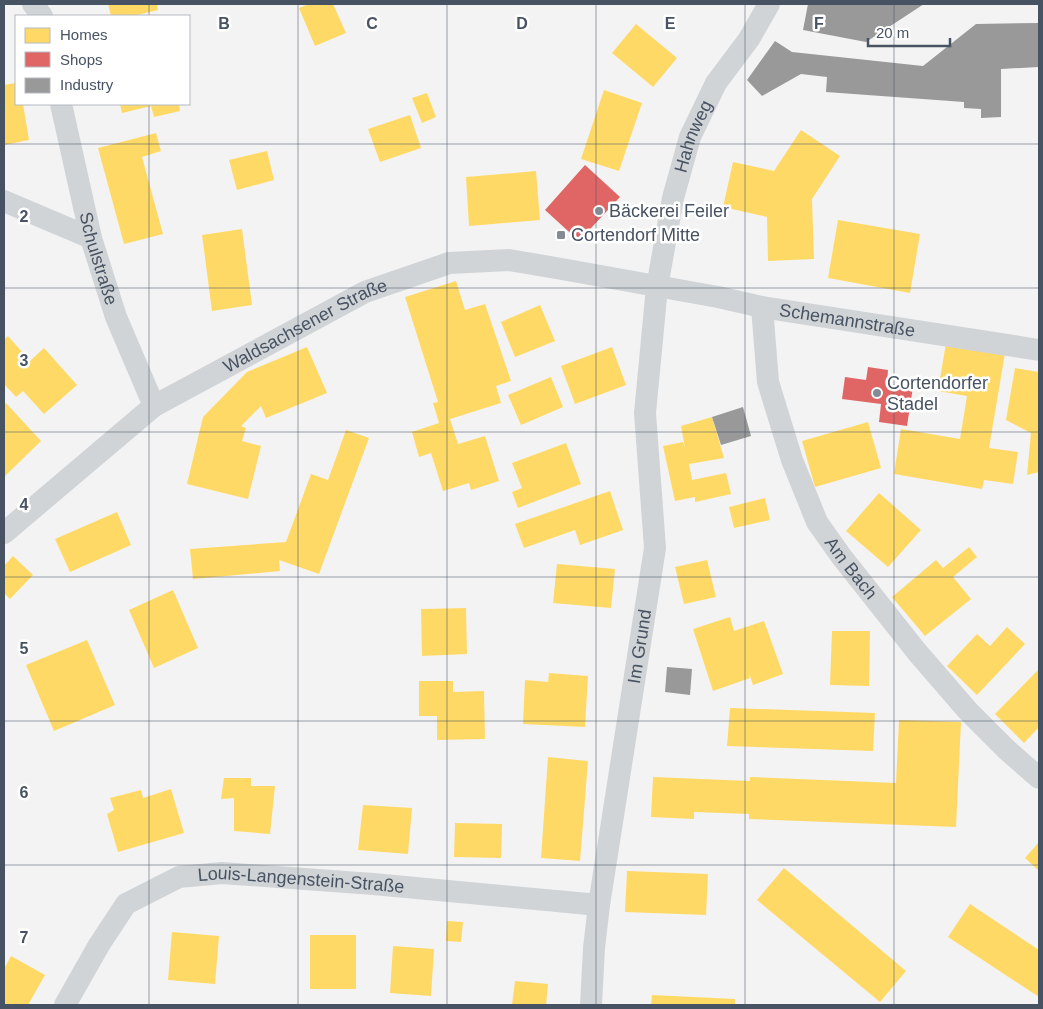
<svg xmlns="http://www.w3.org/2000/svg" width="1043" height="1009" font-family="Arial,sans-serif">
<rect width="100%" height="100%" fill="#f4f3f3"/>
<path fill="#ffd966" d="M108 4H157L158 10 133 16H111Z
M309 4H333L346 33 315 46 299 8Z
M636 24 677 58 653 87 612 53Z
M16 83V104H23L29 140 4 145V85Z
M604 90 642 103 619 171 581 159Z
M427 93 436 117 422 123 412 98Z
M120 104H179L180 111 154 117 151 106 122 113Z
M410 115 421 148 380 162 368 129Z
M801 130 840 156 812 199 814 259 768 261 767 217 723 207 733 162 774 171Z
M156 133 161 151 142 157 163 234 124 244 98 148Z
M267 151 274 180 237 190 229 160Z
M536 171 540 220 469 226 466 177Z
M838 220 920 234 910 293 828 278Z
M242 229 252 305 212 311 202 235Z
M456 281 465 310 485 304 511 381 496 386 501 403 450 419 458 444 485 436 499 481 471 490 469 483 443 491 431 453 419 457 412 432 439 423 433 403 438 402 405 297Z
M540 305 555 341 515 357 501 322Z
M8 336 30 361 44 348 77 385 44 414 23 391 16 397 4 384V340Z
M946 343 1005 353 989 448 1018 452 1013 484 984 480 982 489 894 474 901 429 960 439 967 396 938 391Z
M307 347 327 393 266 418 261 406 241 426 246 428 242 441 261 446 248 499 187 484 203 417 247 372Z
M612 347 626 385 575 404 561 366Z
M1015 368 1039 372V472L1027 475 1031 433 1006 420Z
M551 377 563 407 521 425 508 395Z
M6 403 41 441 4 477V405Z
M712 417 724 458 689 464 692 480 726 473 731 494 695 502V497L675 501 663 446 683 442 685 448 681 426Z
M868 422 881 468 815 487 802 441Z
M346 430 369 438 319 574 279 560 280 571 193 579 190 549 286 542 311 474 328 480Z
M566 443 581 484 518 508 512 492 522 488 512 463Z
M610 491 623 530 580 545 575 530 524 548 515 524Z
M879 493 921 530 888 567 846 531Z
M765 498 770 520 734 528 729 507Z
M117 512 131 545 70 572 55 539Z
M969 547 977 557 953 577 971 599 925 636 892 597 936 560 943 568Z
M13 556 33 575 10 599 4 593V566Z
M707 560 716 597 684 604 675 567Z
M557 564 615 569 611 608 553 603Z
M173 590 198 648 154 668 129 610Z
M466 608 467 654 422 656 421 609Z
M730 617 734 631 764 621 783 674 753 685 749 673 750 678 713 691 693 629Z
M1007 627 1025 644 977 695 947 666 977 634 990 646Z
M832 631H870L869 686 830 685Z
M87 640 115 705 54 731 26 665Z
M1039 669V727L1024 743 995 714Z
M549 673 588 676 585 727 523 724 525 680 548 682Z
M419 681H453V692L484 691 485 739 437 740V716H419Z
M730 708 875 713 873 751 727 746Z
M899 720 961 722 956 827 749 819V814L694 812V819L651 817 653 777 750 781V777L896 783Z
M548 757 588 761 580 861 541 858Z
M224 778H251V786H275L270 834 234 831V798L221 799Z
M171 789 184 833 118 852 107 814 114 810 110 798 141 790 143 798Z
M363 805 412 808 408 854 358 850Z
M455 823 502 824 501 858 454 857Z
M1039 842V871L1025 858Z
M784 868 906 971 880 1002 757 900Z
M627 871 708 874 706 915 625 912Z
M970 904 1039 950V997L948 937Z
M447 921 463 922 461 942 446 941Z
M172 932 219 936 215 984 168 980Z
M310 935H356V989H310Z
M393 946 434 949 431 996 390 993Z
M11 956 45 975 28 1005H4V969Z
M515 981 548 984 546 1005H512Z
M652 995 735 999V1005H651Z"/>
<path fill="#e06666" d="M585 165 620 197 579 241 545 210Z
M868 367 888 370 887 384 913 387 907 426 879 422 881 404 842 399 845 377 866 380Z"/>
<path fill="#999" d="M808 4H924L866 42 803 30Z
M1039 23V67L1001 69V117L981 118V109L964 108V102L826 92 827 77 801 74 762 96 747 80 775 41 792 52 923 66 976 24Z
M743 407 751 436 721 445 712 417Z
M667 667 692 669 690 695 665 692Z"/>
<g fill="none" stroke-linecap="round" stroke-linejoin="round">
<g stroke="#d1d4d7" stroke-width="22">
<path d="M33 4 42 16"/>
<path id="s1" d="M61 104 91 238 116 317 154 406"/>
<path d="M4 201 91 238"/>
<path id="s2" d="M762 307 768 382 792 460 817 522 841 556 917 652 968 711 1006 749 1039 778"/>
<path id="s3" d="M4 533 154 406 365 292 449 263 509 260 556 268 718 297 762 307 1039 350"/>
<path id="s4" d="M65 1005 99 945 126 904 179 877 222 873 373 884 599 905"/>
<path id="s5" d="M591 1005 594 948 599 905 655 548 645 413 657 287 673 198 690 137 716 83 749 39 769 4"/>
</g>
</g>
<path fill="none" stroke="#475362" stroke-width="1" stroke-opacity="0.55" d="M149 4V16M298 4V1005M447 4V1005M596 4V1005M745 4V1005M894 4V1005M149 104V1005M4 144H1039M4 288H1039M4 432H1039M4 577H1039M4 721H1039M4 865H1039"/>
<g fill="#848b95" stroke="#fff" stroke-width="2">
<circle cx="599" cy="211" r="5"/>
<rect x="556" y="230" width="10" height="10" rx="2.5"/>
<circle cx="877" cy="393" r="5"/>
</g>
<g text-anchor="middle" stroke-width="5" stroke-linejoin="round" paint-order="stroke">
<g font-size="18" fill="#475362" stroke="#fff">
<text dy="6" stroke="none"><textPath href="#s5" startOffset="879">Hahnweg</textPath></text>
<text dy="6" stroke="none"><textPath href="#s1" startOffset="159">Schulstraße</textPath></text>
<text dy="6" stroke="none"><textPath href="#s3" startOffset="929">Schemannstraße</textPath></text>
<text dy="6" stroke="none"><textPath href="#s3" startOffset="368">Waldsachsener Straße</textPath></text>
<text dy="6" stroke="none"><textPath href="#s2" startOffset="281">Am Bach</textPath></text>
<text dy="6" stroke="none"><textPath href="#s5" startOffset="362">Im Grund</textPath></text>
<text dy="6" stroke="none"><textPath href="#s4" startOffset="300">Louis-Langenstein-Straße</textPath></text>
</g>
<g font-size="18" fill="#475362" stroke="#fff" text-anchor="start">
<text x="609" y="217">Bäckerei Feiler</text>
<text x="571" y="241">Cortendorf Mitte</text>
<text x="887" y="389">Cortendorfer<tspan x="887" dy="21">Stadel</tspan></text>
</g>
</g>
<g font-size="16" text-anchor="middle" font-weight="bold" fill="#475362" stroke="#fff" stroke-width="5" stroke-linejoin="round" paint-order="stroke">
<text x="224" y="29">B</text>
<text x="372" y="29">C</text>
<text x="522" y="29">D</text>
<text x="670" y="29">E</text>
<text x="819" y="29">F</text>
<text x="24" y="222">2</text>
<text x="24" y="366">3</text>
<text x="24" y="510">4</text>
<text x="24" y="654">5</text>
<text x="24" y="798">6</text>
<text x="24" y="943">7</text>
</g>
<rect width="1043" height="1009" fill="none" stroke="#475362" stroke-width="10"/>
<rect x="15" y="15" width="175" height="90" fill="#ffffff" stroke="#b5bac0"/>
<rect x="25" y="28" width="25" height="15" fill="#ffd966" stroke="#b5bac0"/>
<text x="60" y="40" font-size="15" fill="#475362">Homes</text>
<rect x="25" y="52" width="25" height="15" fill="#e06666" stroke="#b5bac0"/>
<text x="60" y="65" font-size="15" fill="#475362">Shops</text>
<rect x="25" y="78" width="25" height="15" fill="#999999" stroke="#b5bac0"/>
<text x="60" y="90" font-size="15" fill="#475362">Industry</text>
<path d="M868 38v8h82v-8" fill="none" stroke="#475362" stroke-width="2.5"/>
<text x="876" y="38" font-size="15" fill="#475362" stroke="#ffffff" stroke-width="4" paint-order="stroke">20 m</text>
</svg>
